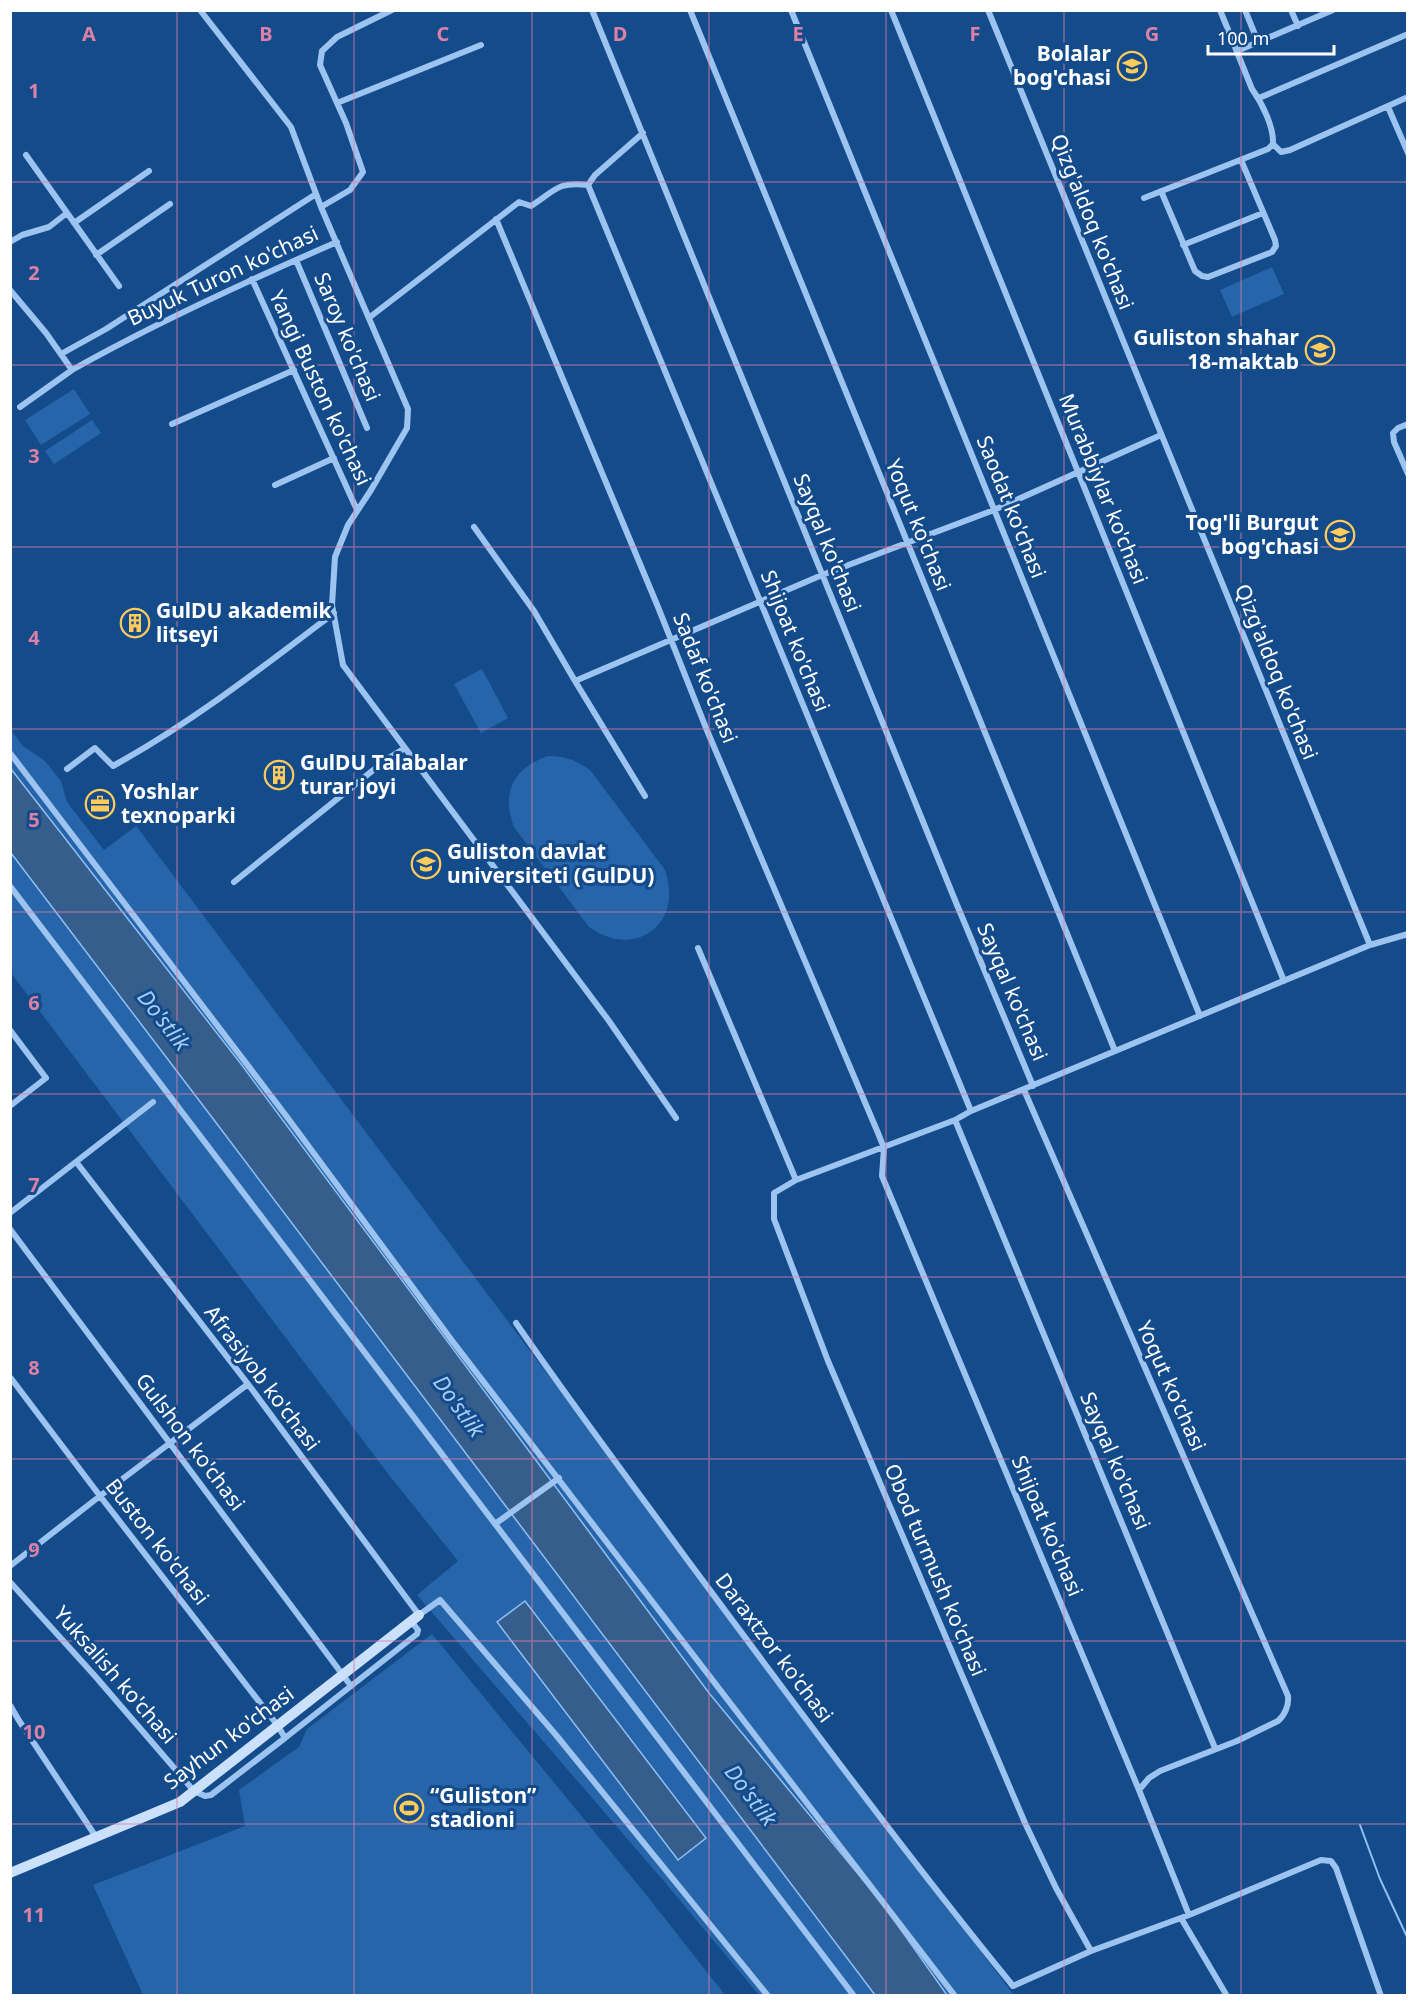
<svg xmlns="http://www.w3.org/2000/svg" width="1418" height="2006" font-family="'Noto Sans',sans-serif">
<rect width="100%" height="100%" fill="#144b8b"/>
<path fill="#2665aa" d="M1272 267 1284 294 1232 317 1220 290Z
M74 389 90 414 41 445 25 420Z
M92 420 101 433 54 464 45 451Z
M482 669 508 718 481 733 454 684Z
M11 730 23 746 45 761 61 781 67 802 104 850 136 826 1013 1994 759 1995 662 1879 417 1595 458 1561 389 1475 11 973Z
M548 756C565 756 576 760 590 770L665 870C684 924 635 960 589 927L514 827C501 792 513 768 548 756Z
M432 1634 648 1897 725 1995H143L93 1885 245 1826 239 1790 299 1747 307 1729Z"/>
<path fill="#355e8d" stroke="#8fbff3" stroke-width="1.5" d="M11 769 241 1064 709 1693 882 1903 947 1995H875L214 1120 11 853Z
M525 1601 706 1838 678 1860 497 1622Z"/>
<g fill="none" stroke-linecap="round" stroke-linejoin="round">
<path stroke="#8fbff3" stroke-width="2" d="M1360 1825 1380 1879 1408 1939"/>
<path stroke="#9dc4f0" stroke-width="6" d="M200 10 291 127 321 207 408 409 407 428 371 490 348 525 335 557 332 605 343 665 609 1021 676 1118
M592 10 957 905 1033 1086
M690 10 1115 1051
M791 10 1200 1016
M891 10 1284 981
M988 10 1370 945
M1245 10 1258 42
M1291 10 1298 26
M1237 51 1333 10
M1259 98 1408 34
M337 103 481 45
M1388 107 1408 153
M1273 144 1281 152 1290 150 1408 97
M26 155 119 286
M588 185 971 1111
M1161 191 1195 271 1202 276 1208 277 1272 252 1276 246 1275 240 1241 160
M1144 198 1268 149 1273 144C1274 127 1262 103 1252 89L1220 10
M321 207 350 190 363 172 346 123 320 65 322 51 337 37 392 10
M496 219 658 607 706 728 878 1133 884 1148 882 1176 1139 1790 1189 1915
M74 223 149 171
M10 242 22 235 49 227 67 213
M1183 245 1263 213
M96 255 170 204
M296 260 367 428
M252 279 357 510
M10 290 46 333 72 370C157 322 247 281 337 242
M370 317 519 202 531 206C555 191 557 181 588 185L595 175 643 133
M61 354 106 329 316 194
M20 407 72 370
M172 424 294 370
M1408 424 1398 428 1393 433 1394 442 1408 474
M275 485 334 458
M474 527 534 611 575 681
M10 753 287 1117 453 1342 955 1996
M67 769 95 748 113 766C191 723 263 667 334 613
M645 796 575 681 822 575 994 510 1161 435
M234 882 387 759 405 748
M10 886 854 1996
M698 948 796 1180
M10 1030 46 1078 10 1106
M1024 1090 1288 1696C1289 1705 1285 1715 1278 1721L1237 1741 1160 1771 1149 1778 1139 1790
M955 1120 1215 1748
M77 1163 248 1384 419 1615 440 1600 556 1735 768 1996
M10 1213 153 1102
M10 1229 351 1686
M516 1323C571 1403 629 1480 686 1558 793 1702 900 1847 1013 1986L1091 1951 1189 1915 1321 1860 1331 1861 1336 1868 1381 1996
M10 1377 100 1496 278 1726 285 1738 211 1795 205 1796 194 1791 95 1676 10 1582
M495 1524 559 1478
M10 1566 100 1496 248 1384
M10 1705 18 1719 96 1837
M285 1738 417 1634 418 1630 411 1621
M1181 1918 1227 1996
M1091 1951 1056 1888 1025 1823 828 1361 774 1219V1193L796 1180 955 1120 971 1111 1370 945 1408 934"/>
<path stroke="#cbe0fb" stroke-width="10" d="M10 1873 180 1802 419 1615"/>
</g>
<path fill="none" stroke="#dd80a5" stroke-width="1.5" stroke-opacity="0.55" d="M177 10V1996M354 10V1996M532 10V1996M709 10V1996M886 10V1996M1064 10V1996M1241 10V1996M10 182H1408M10 365H1408M10 547H1408M10 729H1408M10 912H1408M10 1094H1408M10 1277H1408M10 1459H1408M10 1641H1408M10 1824H1408"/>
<defs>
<g id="school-ring" transform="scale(1.5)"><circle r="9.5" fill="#144b8b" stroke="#ffcc5b" stroke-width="1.5"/><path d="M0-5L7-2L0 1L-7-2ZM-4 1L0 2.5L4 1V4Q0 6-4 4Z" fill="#ffcc5b"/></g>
<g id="building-ring" transform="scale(1.5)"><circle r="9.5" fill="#144b8b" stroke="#ffcc5b" stroke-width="1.5"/><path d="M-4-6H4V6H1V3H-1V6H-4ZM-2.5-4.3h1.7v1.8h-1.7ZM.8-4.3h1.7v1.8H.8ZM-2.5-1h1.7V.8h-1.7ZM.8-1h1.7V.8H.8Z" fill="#ffcc5b"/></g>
<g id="office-ring" transform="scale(1.5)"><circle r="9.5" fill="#144b8b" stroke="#ffcc5b" stroke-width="1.5"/><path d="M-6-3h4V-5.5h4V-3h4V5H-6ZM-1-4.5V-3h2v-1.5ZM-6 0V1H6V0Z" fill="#ffcc5b"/></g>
<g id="university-ring" transform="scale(1.5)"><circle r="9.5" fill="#144b8b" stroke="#ffcc5b" stroke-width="1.5"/><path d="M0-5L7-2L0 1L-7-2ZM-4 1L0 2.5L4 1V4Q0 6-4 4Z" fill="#ffcc5b"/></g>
<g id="stadium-ring" transform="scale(1.5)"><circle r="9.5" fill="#144b8b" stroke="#ffcc5b" stroke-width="1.5"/><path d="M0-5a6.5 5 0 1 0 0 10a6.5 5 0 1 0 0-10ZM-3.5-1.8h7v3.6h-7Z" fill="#ffcc5b"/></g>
</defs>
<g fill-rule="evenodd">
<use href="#school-ring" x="1132" y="66"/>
<use href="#school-ring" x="1320" y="350"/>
<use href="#school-ring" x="1340" y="535"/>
<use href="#building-ring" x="135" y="623"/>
<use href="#building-ring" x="279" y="775"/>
<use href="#office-ring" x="100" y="804"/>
<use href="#university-ring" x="426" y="864"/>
<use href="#stadium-ring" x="409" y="1808"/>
</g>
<g text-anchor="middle" stroke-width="6" stroke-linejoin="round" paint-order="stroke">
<g font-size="21" font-weight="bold" fill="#fff" stroke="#144b8b" text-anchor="start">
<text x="1111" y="61" text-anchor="end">Bolalar<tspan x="1111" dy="24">bog'chasi</tspan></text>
<text x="1299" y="345" text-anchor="end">Guliston shahar<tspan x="1299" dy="24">18-maktab</tspan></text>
<text x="1319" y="530" text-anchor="end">Tog'li Burgut<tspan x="1319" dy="24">bog'chasi</tspan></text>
<text x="156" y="618">GulDU akademik<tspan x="156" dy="24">litseyi</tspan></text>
<text x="300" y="770">GulDU Talabalar<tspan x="300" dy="24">turar joyi</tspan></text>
<text x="121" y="799">Yoshlar<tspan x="121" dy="24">texnoparki</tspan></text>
<text x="447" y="859">Guliston davlat<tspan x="447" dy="24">universiteti (GulDU)</tspan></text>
<text x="430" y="1803">“Guliston”<tspan x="430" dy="24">stadioni</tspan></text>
</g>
<g font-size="21" fill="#fff" stroke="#144b8b">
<text transform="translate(1092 222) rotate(68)" y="7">Qizg'aldoq ko'chasi</text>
<text transform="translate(223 276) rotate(-25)" y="7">Buyuk Turon ko'chasi</text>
<text transform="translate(347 337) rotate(67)" y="7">Saroy ko'chasi</text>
<text transform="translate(320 388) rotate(65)" y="7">Yangi Buston ko'chasi</text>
<text transform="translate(1103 489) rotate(68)" y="7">Murabbiylar ko'chasi</text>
<text transform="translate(1011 507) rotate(68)" y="7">Saodat ko'chasi</text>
<text transform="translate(918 525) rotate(68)" y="7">Yoqut ko'chasi</text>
<text transform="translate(827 543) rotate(68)" y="7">Sayqal ko'chasi</text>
<text transform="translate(795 641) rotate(68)" y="7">Shijoat ko'chasi</text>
<text transform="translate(1276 672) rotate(68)" y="7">Qizg'aldoq ko'chasi</text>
<text transform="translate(705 678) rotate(68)" y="7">Sadaf ko'chasi</text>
<text transform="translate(1012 992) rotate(67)" y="7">Sayqal ko'chasi</text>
<text transform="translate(262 1378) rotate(53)" y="7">Afrasiyob ko'chasi</text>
<text transform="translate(1171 1386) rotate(66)" y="7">Yoqut ko'chasi</text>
<text transform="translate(190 1442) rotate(53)" y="7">Gulshon ko'chasi</text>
<text transform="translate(1115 1461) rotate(67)" y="7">Sayqal ko'chasi</text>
<text transform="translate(1047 1526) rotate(67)" y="7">Shijoat ko'chasi</text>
<text transform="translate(157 1542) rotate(52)" y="7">Buston ko'chasi</text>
<text transform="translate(935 1570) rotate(67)" y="7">Obod turmush ko'chasi</text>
<text transform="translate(774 1648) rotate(53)" y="7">Daraxtzor ko'chasi</text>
<text transform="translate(115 1675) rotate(49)" y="7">Yuksalish ko'chasi</text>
<text transform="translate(229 1738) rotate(-37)" y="7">Sayhun ko'chasi</text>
</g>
<g font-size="22" font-style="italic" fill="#a8cef7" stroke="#144b8b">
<text transform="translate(164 1020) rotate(52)" y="8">Do'stlik</text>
<text transform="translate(459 1406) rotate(54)" y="8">Do'stlik</text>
<text transform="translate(751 1795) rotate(53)" y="8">Do'stlik</text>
</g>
</g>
<g font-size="20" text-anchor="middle" font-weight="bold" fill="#dd80a5" stroke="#144b8b" stroke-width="6" stroke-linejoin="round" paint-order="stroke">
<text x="89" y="41">A</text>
<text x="266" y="41">B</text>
<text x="443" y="41">C</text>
<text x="620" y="41">D</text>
<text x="798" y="41">E</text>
<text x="975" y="41">F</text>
<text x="1152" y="41">G</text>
<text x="34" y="98">1</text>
<text x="34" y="280">2</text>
<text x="34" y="463">3</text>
<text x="34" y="645">4</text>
<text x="34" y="827">5</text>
<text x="34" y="1010">6</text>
<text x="34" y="1192">7</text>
<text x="34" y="1375">8</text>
<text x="34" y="1557">9</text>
<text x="34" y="1739">10</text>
<text x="34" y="1922">11</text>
</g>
<rect width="1418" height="2006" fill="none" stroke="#ffffff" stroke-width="24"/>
<path d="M1208 45v9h126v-9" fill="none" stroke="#ffffff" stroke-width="3"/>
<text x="1217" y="45" font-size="18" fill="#ffffff" stroke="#144b8b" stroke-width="4.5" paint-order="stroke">100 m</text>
</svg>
